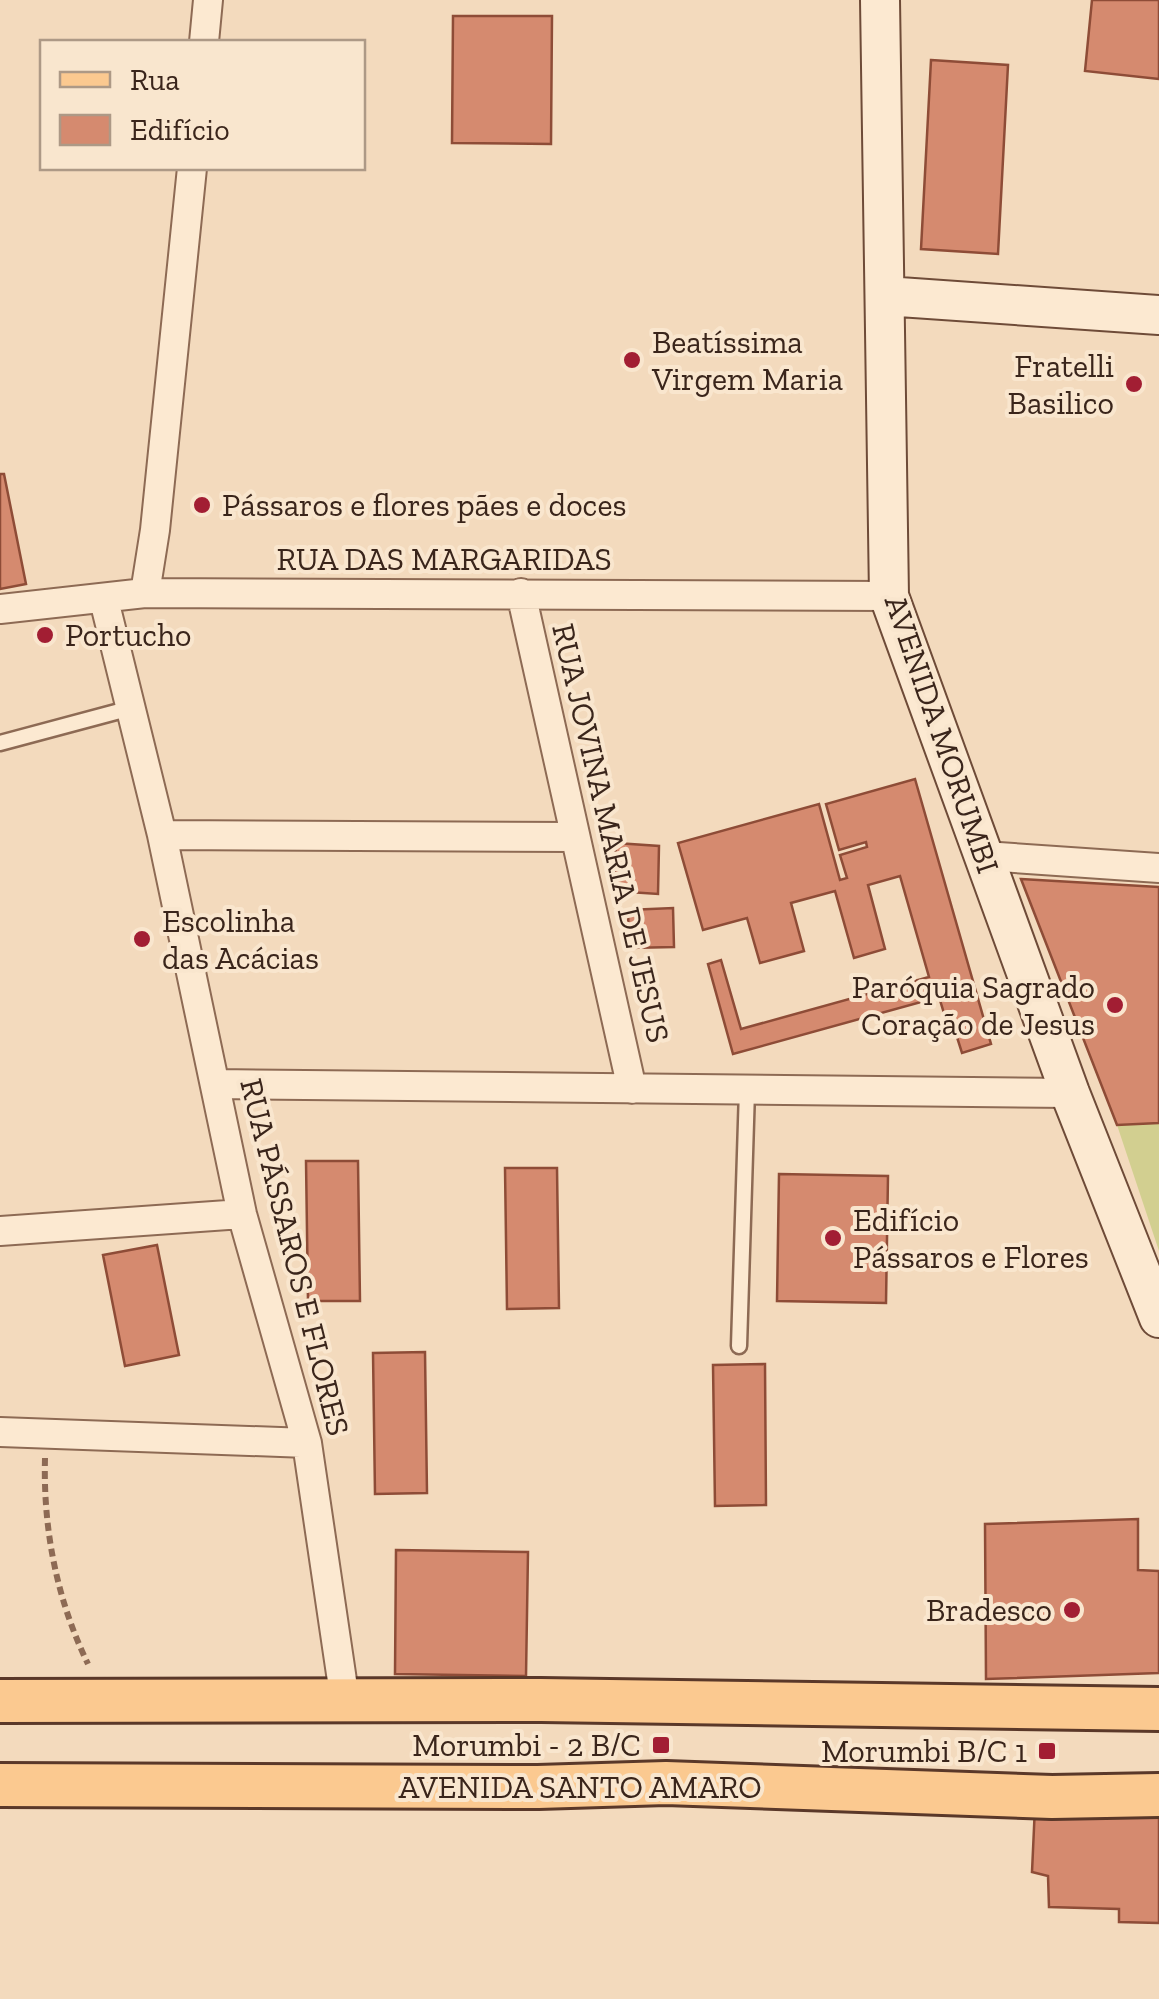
<svg xmlns="http://www.w3.org/2000/svg" width="1159" height="1999" font-family="'Zilla Slab',serif">
<rect width="100%" height="100%" fill="#f3dabd"/>
<path fill="#d2cf90" d="M1159 1123V1251L1117 1125Z"/>
<path fill="#d58a6f" stroke="#8e4c37" stroke-width="2.5" d="M1092 0H1159V79L1085 71Z
M453 16H552L551 144 452 143Z
M931 60 1008 65 998 254 921 249Z
M0 474H4L26 584 0 589Z
M915 779 991 1044 962 1053 956 1034 951 1036 939 997 733 1054 708 964 721 960 741 1029 929 977 900 876 868 885 885 949 854 958 835 891 791 903 804 951 760 963 747 918 703 930 678 843 819 804 840 880 847 878 840 855 867 847 866 842 839 850 826 804Z
M616 843 659 846 658 894 614 891Z
M1021 879 1159 887V1123L1117 1125Z
M673 908 674 947 629 948 628 910Z
M306 1161H358L360 1301H308Z
M505 1168H557L559 1308 507 1309Z
M779 1174 888 1176 886 1303 777 1301Z
M157 1245 179 1355 125 1366 103 1255Z
M425 1352 427 1493 375 1494 373 1353Z
M765 1364 766 1505 715 1506 713 1365Z
M1138 1519V1570L1159 1571V1673L986 1679 985 1524Z
M396 1550 528 1552 526 1676 395 1674Z
M1035 1806 1159 1815V1923L1119 1922V1909L1049 1907 1048 1876 1032 1872Z"/>
<g fill="none" stroke-linecap="round" stroke-linejoin="round">
<g stroke="#8d6a54" stroke-width="19">
<path id="lane" d="M0 743 131 708
M739 1346 747 1090"/>
</g>
<g stroke="#8d6a54" stroke-width="32">
<path id="street" d="M204 42 208 0
M145 593 155 530 192 168
M521 593 632 1089
M104 600 162 835 242 1214 307 1443 345 1701
M0 609 145 593 889 596
M162 835 574 837
M984 856 1159 868
M216 1084 1070 1093
M0 1231 242 1214
M0 1432 307 1443"/>
</g>
<g stroke="#6e4b38" stroke-width="42">
<path id="secondary" d="M880 0 889 596 1070 1093 1159 1318
M885 296 1159 315"/>
</g>
<g stroke="#5a3829" stroke-width="48">
<path id="primary" d="M0 1701 541 1700 1159 1709
M0 1785 538 1787 666 1783 1052 1797 1159 1795"/>
</g>
<path stroke="#8d6a54" stroke-width="6" stroke-dasharray="8 5" stroke-linecap="butt" d="M45 1458C43 1530 57 1600 88 1664"/>
<use href="#lane" stroke="#fce9d1" stroke-width="14"/>
<use href="#street" stroke="#fce9d1" stroke-width="28"/>
<use href="#secondary" stroke="#fce9d1" stroke-width="38"/>
<use href="#primary" stroke="#fbc990" stroke-width="42"/>
</g>
<g fill="#a21e33" stroke="#f9e6ce" stroke-width="4">
<circle cx="632" cy="360" r="10"/>
<circle cx="1134" cy="384" r="10"/>
<circle cx="202" cy="505" r="10"/>
<circle cx="45" cy="635" r="10"/>
<circle cx="142" cy="939" r="10"/>
<circle cx="1115" cy="1005" r="10"/>
<circle cx="833" cy="1238" r="10"/>
<circle cx="1072" cy="1610" r="10"/>
<rect x="651" y="1735" width="20" height="20" rx="5"/>
<rect x="1037" y="1741" width="20" height="20" rx="5"/>
</g>
<g text-anchor="middle" stroke-width="8" stroke-linejoin="round" paint-order="stroke">
<g font-size="32" fill="#3a251b" stroke="#f9e6ce" text-anchor="start">
<text x="652" y="353">Beatíssima<tspan x="652" dy="37">Virgem Maria</tspan></text>
<text x="1114" y="377" text-anchor="end">Fratelli<tspan x="1114" dy="37">Basilico</tspan></text>
<text x="222" y="516">Pássaros e flores pães e doces</text>
<text x="65" y="646">Portucho</text>
<text x="162" y="932">Escolinha<tspan x="162" dy="37">das Acácias</tspan></text>
<text x="1095" y="998" text-anchor="end">Paróquia Sagrado<tspan x="1095" dy="37">Coração de Jesus</tspan></text>
<text x="853" y="1231">Edifício<tspan x="853" dy="37">Pássaros e Flores</tspan></text>
<text x="1052" y="1621" text-anchor="end">Bradesco</text>
<text x="641" y="1756" text-anchor="end">Morumbi - 2 B/C</text>
<text x="1027" y="1762" text-anchor="end">Morumbi B/C 1</text>
</g>
<g font-size="32" fill="#3a251b" stroke="#f9e6ce">
<text x="444" y="570">RUA DAS MARGARIDAS</text>
<text transform="translate(942 734) rotate(71)" y="11">AVENIDA MORUMBI</text>
<text transform="translate(611 833) rotate(77)" y="11">RUA JOVINA MARIA DE JESUS</text>
<text transform="translate(295 1257) rotate(76)" y="11">RUA PÁSSAROS E FLORES</text>
<text x="580" y="1798">AVENIDA SANTO AMARO</text>
</g>
</g>
<rect x="40" y="40" width="325" height="130" fill="#f9e6ce" stroke="#ad9986" stroke-width="2.5"/>
<rect x="60" y="72" width="50" height="15" fill="#fbc990" stroke="#ad9986" stroke-width="2.5"/>
<text x="130" y="90" font-size="30" fill="#3a251b">Rua</text>
<rect x="60" y="115" width="50" height="30" fill="#d58a6f" stroke="#ad9986" stroke-width="2.5"/>
<text x="130" y="140" font-size="30" fill="#3a251b">Edifício</text>
</svg>
